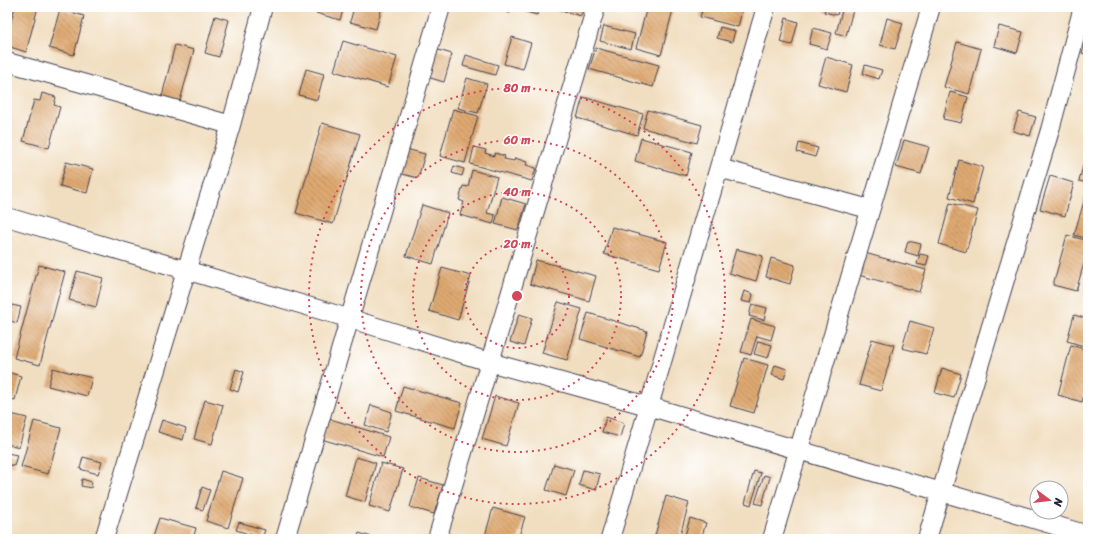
<svg xmlns="http://www.w3.org/2000/svg" width="1095" height="546" font-family="Sriracha,sans-serif">
<defs>
<pattern id="building-back-hatch" width="6" height="6" patternUnits="userSpaceOnUse"><rect width="6" height="6" fill="#dfa971"/><path d="M-1 5l2 2M0 0l6 6M5-1l2 2" fill="none" stroke="#b4895e"/></pattern>
</defs>
<rect width="100%" height="100%" fill="#fff"/>
<filter id="ink" filterUnits="userSpaceOnUse"><feTurbulence type="fractalNoise" baseFrequency=".025" numOctaves="2"/><feDisplacementMap in="SourceGraphic" scale="8" xChannelSelector="R" yChannelSelector="G"/><feConvolveMatrix kernelMatrix="1 2 1 2 8 2 1 2 1" color-interpolation-filters="sRGB"/></filter>
<filter id="wash" filterUnits="userSpaceOnUse"><feTurbulence type="fractalNoise" baseFrequency=".012" numOctaves="4" result="noise"/><feDisplacementMap in="SourceGraphic" scale="16" xChannelSelector="R" yChannelSelector="G"/><feGaussianBlur stdDeviation="0.9" result="paint"/><feColorMatrix in="noise" values="0 0 0 0 0 0 0 0 0 0 0 0 0 0 0 0 0 1.4 0 .05"/><feComposite in="paint" operator="in"/></filter>
<g filter="url(#wash)">
<rect width="100%" height="100%" fill="#f1dec0"/>
<g id="blocks">
<path fill="url(#building-back-hatch)" d="M15 7H38L26 52 7 46V35Z
M318 7H344L340 20 316 13Z
M354 7H382L376 29 350 22Z
M492 7H512L510 13Z
M520 7H539L537 15 519 10Z
M550 7H584L581 16Z
M647 7H662L673 10 661 55 636 48Z
M703 7H743L738 27 700 17Z
M826 7H839L837 15 824 12Z
M843 7 853 10 846 36 836 33Z
M60 9 84 16 74 55 49 48Z
M215 16 229 20 219 57 205 53Z
M786 18 798 22 792 45 780 42Z
M887 18 903 23 895 49 880 45Z
M604 26 635 34 631 49 600 41Z
M999 26 1023 32 1017 53 994 46Z
M720 27 735 31 732 42 717 38Z
M813 28 832 33 827 49 809 44Z
M1088 34V55L1082 53Z
M512 37 531 43 523 69 504 64Z
M343 41 397 57 388 87 334 71Z
M957 42 981 49 969 94 944 87Z
M175 45 194 50 180 101 162 96Z
M596 48 659 65 653 87 589 69Z
M435 49 452 54 444 82 427 77Z
M466 55 498 65 495 75 463 66Z
M826 57 853 65 846 92 818 84Z
M865 65 882 70 879 79 863 74Z
M306 69 324 74 317 100 299 95Z
M467 78 487 84 478 113 458 108Z
M950 92 968 97 961 123 943 119Z
M42 93 56 97 54 105 60 107 49 148 23 141 34 100 40 101Z
M583 97 643 114 637 135 577 118Z
M453 109 478 116 465 163 440 156Z
M648 110 702 125 697 143 643 128Z
M1019 112 1036 117 1030 136 1013 131Z
M322 123 360 134 333 224 296 213Z
M641 138 692 152 686 176 635 161Z
M904 140 929 147 921 174 896 167Z
M799 143 818 148 815 157 797 152Z
M474 147 486 150 485 153 494 156 495 153 505 156 504 159 514 161 515 158 527 162 526 165 536 168 532 181 470 164Z
M1088 148V183L1079 181Z
M406 149 425 154 418 178 398 173Z
M959 160 983 167 973 204 949 197Z
M66 162 93 169 87 193 60 186Z
M454 166 464 169 462 176 452 173Z
M472 170 497 177 487 213 495 215 493 224 460 215 464 202 459 200 463 186 468 187Z
M1050 176 1074 183 1065 216 1040 209Z
M1088 188V239L1074 235Z
M502 197 526 204 518 230 495 224Z
M950 203 978 210 966 252 939 244Z
M422 205 448 213 433 264 406 256Z
M612 227 667 242 659 269 604 254Z
M1067 235 1088 241V249L1076 291 1053 285Z
M908 241 921 244 918 256 905 252Z
M736 249 763 256 756 281 729 273Z
M861 252 926 270 919 292 855 274Z
M920 254 929 256 926 266 917 264Z
M771 258 795 265 790 284 766 277Z
M536 260 596 276 589 301 530 284Z
M39 265 65 272 40 365 14 358Z
M442 268 471 276 458 320 429 311Z
M77 271 103 278 96 307 69 300Z
M1088 279V293L1084 292Z
M744 291 753 294 751 303 741 301Z
M558 302 582 309 567 360 542 353Z
M7 304 21 307 17 323 7 320Z
M752 304 767 308 764 320 749 316Z
M588 313 647 331 640 357 580 339Z
M519 314 532 318 524 346 510 342Z
M1074 315 1088 319V347L1067 341Z
M751 319 775 326 771 340 757 336 751 355 741 352Z
M910 321 934 328 926 354 902 348Z
M872 339 894 345 881 391 859 385Z
M758 341 772 345 768 358 754 354Z
M1071 345 1088 350V380L1082 402 1058 395Z
M744 358 768 365 754 413 730 406Z
M775 365 787 369 784 379 772 375Z
M53 368 92 378 87 396 48 386Z
M942 368 961 374 954 398 935 393Z
M236 369 244 372 238 392 230 389Z
M7 372 21 376 15 400 7 398Z
M403 386 462 403 455 428 396 411Z
M495 396 519 403 506 446 482 439Z
M205 400 223 405 212 444 194 439Z
M371 405 392 412 386 432 365 425Z
M7 413 27 418 19 447 7 444Z
M606 417 624 423 620 437 602 432Z
M327 418 389 437 383 457 321 439Z
M162 420 186 428 183 440 158 432Z
M34 421 61 428 48 474 21 467Z
M7 453 17 455 14 466 7 464Z
M83 457 102 462 98 474 80 469Z
M356 457 376 463 365 502 345 496Z
M381 463 403 469 390 512 369 506Z
M554 464 574 470 566 496 546 490Z
M583 470 600 474 596 490 579 485Z
M221 471 243 478 228 528 206 521Z
M754 471 761 473 751 505 745 503Z
M764 475 770 477 762 505 755 503Z
M419 478 443 485 434 514 410 507Z
M82 479 92 482 91 488 81 486Z
M202 487 210 490 203 510 196 508Z
M666 496 689 503 679 539H654Z
M493 508 525 517 518 539H484Z
M160 518 196 528 193 539H166L154 536Z
M690 518 706 523 701 539H684Z
M239 522 265 530 262 538 236 530Z
M359 533 378 539H357Z"/>
</g>
</g>
<g filter="url(#ink)">
<use href="#blocks" fill-opacity="0" stroke="#413e4f" stroke-width="1"/>
<g fill="none" stroke-linecap="round" stroke-linejoin="round">
<g stroke="#413e4f" stroke-width="20">
<path id="minor" d="M7 62 231 125
M719 168 869 209
M7 217 351 319 489 362 648 406 1088 535
M104 539 231 125 263 7
M285 539 441 7
M437 539 596 7
M610 539 766 7
M772 539 931 7
M927 539 1050 130 1083 7"/>
</g>
<use href="#minor" stroke="#fff" stroke-width="18"/>
</g>
</g>
<g fill="none" stroke="#d1495b" stroke-width="2" stroke-dasharray="2 4">
<circle cx="517" cy="296" r="52"/>
<circle cx="517" cy="296" r="104"/>
<circle cx="517" cy="296" r="156"/>
<circle cx="517" cy="296" r="208"/>
</g>
<circle cx="517" cy="296" r="6" fill="#d1495b" stroke="#fff" stroke-width="2"/>
<g font-size="12" text-anchor="middle" font-weight="bold" fill="#d1495b" stroke="#fff" stroke-width="3" stroke-linejoin="round" paint-order="stroke">
<text x="517" y="92">80 m</text>
<text x="517" y="144">60 m</text>
<text x="517" y="196">40 m</text>
<text x="517" y="248">20 m</text>
</g>
<rect width="1095" height="546" fill="none" stroke="#fff" stroke-width="24"/>
<g transform="translate(1049 500) rotate(105)"><circle r="19" fill="#ffffff" stroke="#a7a7b1"/>
<path d="M0-3L7 15L0 10L-7 15Z" fill="#d1495b"/>
<text y="-6" font-size="11" font-weight="bold" text-anchor="middle" fill="#22223b">N</text>
</g>
</svg>
